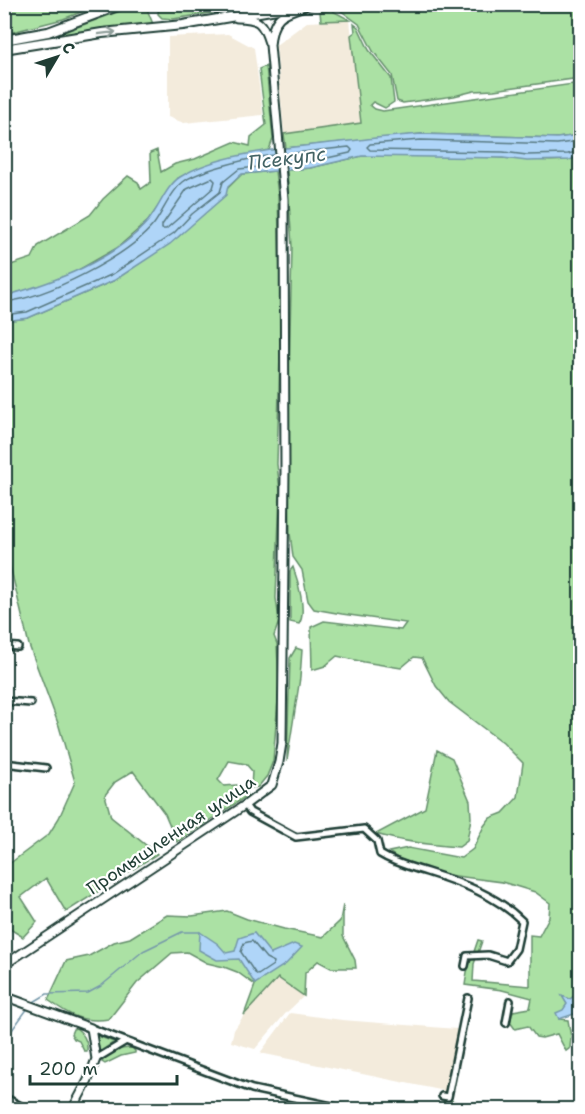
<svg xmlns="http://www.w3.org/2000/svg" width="585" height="1114" font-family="'Shantell Sans',sans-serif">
<rect width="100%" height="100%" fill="#fff"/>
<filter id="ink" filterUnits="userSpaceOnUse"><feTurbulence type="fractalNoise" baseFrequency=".0167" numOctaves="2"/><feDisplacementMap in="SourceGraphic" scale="12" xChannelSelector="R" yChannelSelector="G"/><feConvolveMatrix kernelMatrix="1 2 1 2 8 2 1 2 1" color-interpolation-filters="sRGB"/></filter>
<g filter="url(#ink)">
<path fill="#f3ebdc" d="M350 20 361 123 284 134 276 45 307 22Z
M228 34 254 48 263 115 184 123 168 117V37Z
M278 978 304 996 286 1013 255 1049 231 1042 234 1030 244 1015Z
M290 1013 342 1020 457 1029 445 1091 260 1053Z"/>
<path fill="#abe1a4" stroke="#658f6c" stroke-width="1.5" d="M159 4H261V5L173 19 162 18 158 14Z
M4 5 5 4 99 5 63 19 5 34Z
M136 5H148L147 9 153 24 56 35Z
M390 5H580V78L494 90 474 91 454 96 403 103 397 101 392 75 373 51 359 24 340 10Z
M331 10 350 20 321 21 320 12Z
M354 24 358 27 369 50 391 78 394 102 385 108 373 102 370 105 375 109 383 111 580 83V135L557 138 421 134 286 148 284 134 361 123 351 35 355 32Z
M266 66 273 139 269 150 205 166 178 178 148 221 117 248 75 272 38 287 5 296V263L11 265 32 258 38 246 90 215 103 199 128 176 138 182 141 189 151 182 150 153 157 150 161 172 175 164 195 159 234 142 250 146 251 137 266 125 259 69Z
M362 156C409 157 456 155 502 158 528 159 555 164 580 157V999L578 993 570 999 563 997 567 1004 559 1019 568 1020 571 1037 570 1048 566 1051 557 1034 542 1038 536 1037 528 1026 515 1029 510 1022 513 1011 530 1008 532 998 502 990 465 985 467 972 478 940 482 941 474 964 473 981 530 986V935L539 936 549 917 550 903 535 892 502 882 448 875 399 859 389 852 408 848 461 858 473 849 484 826 490 818 503 813 518 797 523 763 503 743 449 702 436 686 422 658 414 657 401 668 364 662 337 656 325 666 312 670 311 627 324 621 401 630 406 623 342 614 314 609 308 601 302 570 293 557 290 533 288 419 292 247 287 170 310 168Z
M275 171 278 195 281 315 277 464 280 491 276 598 279 621 274 636 277 644 279 688 273 761 267 776 258 787 251 788 252 771 246 764 229 761 218 780 224 786 237 785 245 791 247 796 177 842 165 814 133 771 115 782 105 795 111 817 157 854 66 912 46 878 21 897 37 922 23 937 5 926V867L49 834 59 818 75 782 59 726 29 645 5 545 4 321 28 318 115 280 178 237 242 174Z
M293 567C298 580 307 613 299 624L290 622V571Z
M296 648 302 650 300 678 287 761 290 658Z
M437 750 452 758 470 801 471 818 467 841 459 847C431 845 402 842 376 834L425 808Z
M343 905V936L355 960 356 968H331L318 961 305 973 304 996 278 978 244 1015 255 985 237 972 224 967 207 963 187 952 172 953 137 983 109 1019C82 1023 69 1015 48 1000L66 961 89 956 114 942 130 938 167 915 192 916 227 911 247 919 284 929 323 937 340 921Z
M76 1028C84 1034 88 1041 87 1051H84L79 1041 74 1039 71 1034 73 1029Z
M95 1035 114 1042 99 1052Z
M132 1048 135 1051V1053L121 1056 105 1064 102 1062C107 1052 121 1048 132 1048Z
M444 1099 488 1109H442Z"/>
<path fill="#afd5f8" stroke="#7598aa" stroke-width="1.5" d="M421 134 557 138 580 135V157L569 160 527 161 503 158 362 156 310 168 242 174 228 186 226 195 170 244 115 280 28 318 5 321V296C54 282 113 261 148 221 159 208 166 186 180 177 217 153 287 148 330 143 360 140 390 136 421 134Z
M200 932 218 944 226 953 235 951 239 938 254 933 271 954 294 944 302 947 286 964 255 984 239 959 217 960 199 950Z
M579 993 580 1015 574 1014 559 1019 556 1013 563 1010 567 1004 562 996 570 999Z"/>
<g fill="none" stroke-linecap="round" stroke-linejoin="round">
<path stroke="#597a82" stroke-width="1.5" d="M580 141 557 144 421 140 370 144 367 147 370 150 503 152 527 155 568 154 580 151
M285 154 349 147 352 150 350 153 309 162 286 164
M212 178 215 181 213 188 166 229H162V225L187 189Z
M4 302C46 298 127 257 154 224 163 212 170 192 183 182 198 170 254 157 275 155
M4 315 27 312 113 274 174 233 192 214 220 192 223 182 239 169 276 165
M252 941 266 958 274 962 273 965 258 975 255 973 241 952 244 943Z"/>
<path stroke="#7598aa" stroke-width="1.5" d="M32 1003 47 994 88 993 101 986 143 951 182 932H200
M4 1031 12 1030 28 1008"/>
<g stroke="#1f3d34" stroke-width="10">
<path id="minor" d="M4 646 18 647
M4 701 31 703
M4 763 46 768
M245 805 250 812 296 837 364 829 377 841 380 854C394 863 411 867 427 872 462 883 496 895 522 921L516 949 507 961 488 955 467 956 465 966
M506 1023 510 1001
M91 1028 252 1089 350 1110
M96 1059 126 1041
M442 1096 448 1097 468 998
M4 1097 28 1110"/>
</g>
<g stroke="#1f3d34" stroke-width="11">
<path id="major" d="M237 18C259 18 263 23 269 43
M4 965 245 805 272 785 279 762 282 743 285 471 284 199 270 45C273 13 284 13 311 4
M4 996 91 1028 96 1059 88 1080 72 1110"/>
</g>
<g stroke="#1f3d34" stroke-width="12">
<path id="highway" d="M4 40 48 32 123 4
M4 49 102 33 183 25 306 4"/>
</g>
<use href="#minor" stroke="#fff" stroke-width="5"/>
<use href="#major" stroke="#fff" stroke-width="7"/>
<use href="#highway" stroke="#fff" stroke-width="8"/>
</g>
<defs><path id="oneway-shaft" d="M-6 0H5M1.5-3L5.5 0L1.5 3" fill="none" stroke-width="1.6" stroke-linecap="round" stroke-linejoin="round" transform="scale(1.5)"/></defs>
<use stroke="#8f9e9a" href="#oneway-shaft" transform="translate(107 33) rotate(-7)"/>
</g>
<g text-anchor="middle" stroke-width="4.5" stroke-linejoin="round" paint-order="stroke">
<g font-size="18" fill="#1f3d34" stroke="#fff">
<text transform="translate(171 835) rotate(-34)" y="6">Промышленная улица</text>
</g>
<g font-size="20" font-style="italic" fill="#436365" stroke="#fff">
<text transform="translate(287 158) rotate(-7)" y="7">Псекупс</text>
</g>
</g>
<rect width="585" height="1114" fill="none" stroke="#fff" stroke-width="24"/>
<rect x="12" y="12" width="561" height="1090" fill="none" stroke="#1f3d34" stroke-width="2" filter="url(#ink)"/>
<g transform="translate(57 57) rotate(51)" stroke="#ffffff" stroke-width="4.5" paint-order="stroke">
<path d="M0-4.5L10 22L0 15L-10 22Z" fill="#1f3d34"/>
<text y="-9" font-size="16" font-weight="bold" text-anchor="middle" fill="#1f3d34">С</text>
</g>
<path d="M30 1075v9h147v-9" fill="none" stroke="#1f3d34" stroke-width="3"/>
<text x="39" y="1075" font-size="18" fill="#1f3d34" stroke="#ffffff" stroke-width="4.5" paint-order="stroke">200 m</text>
</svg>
